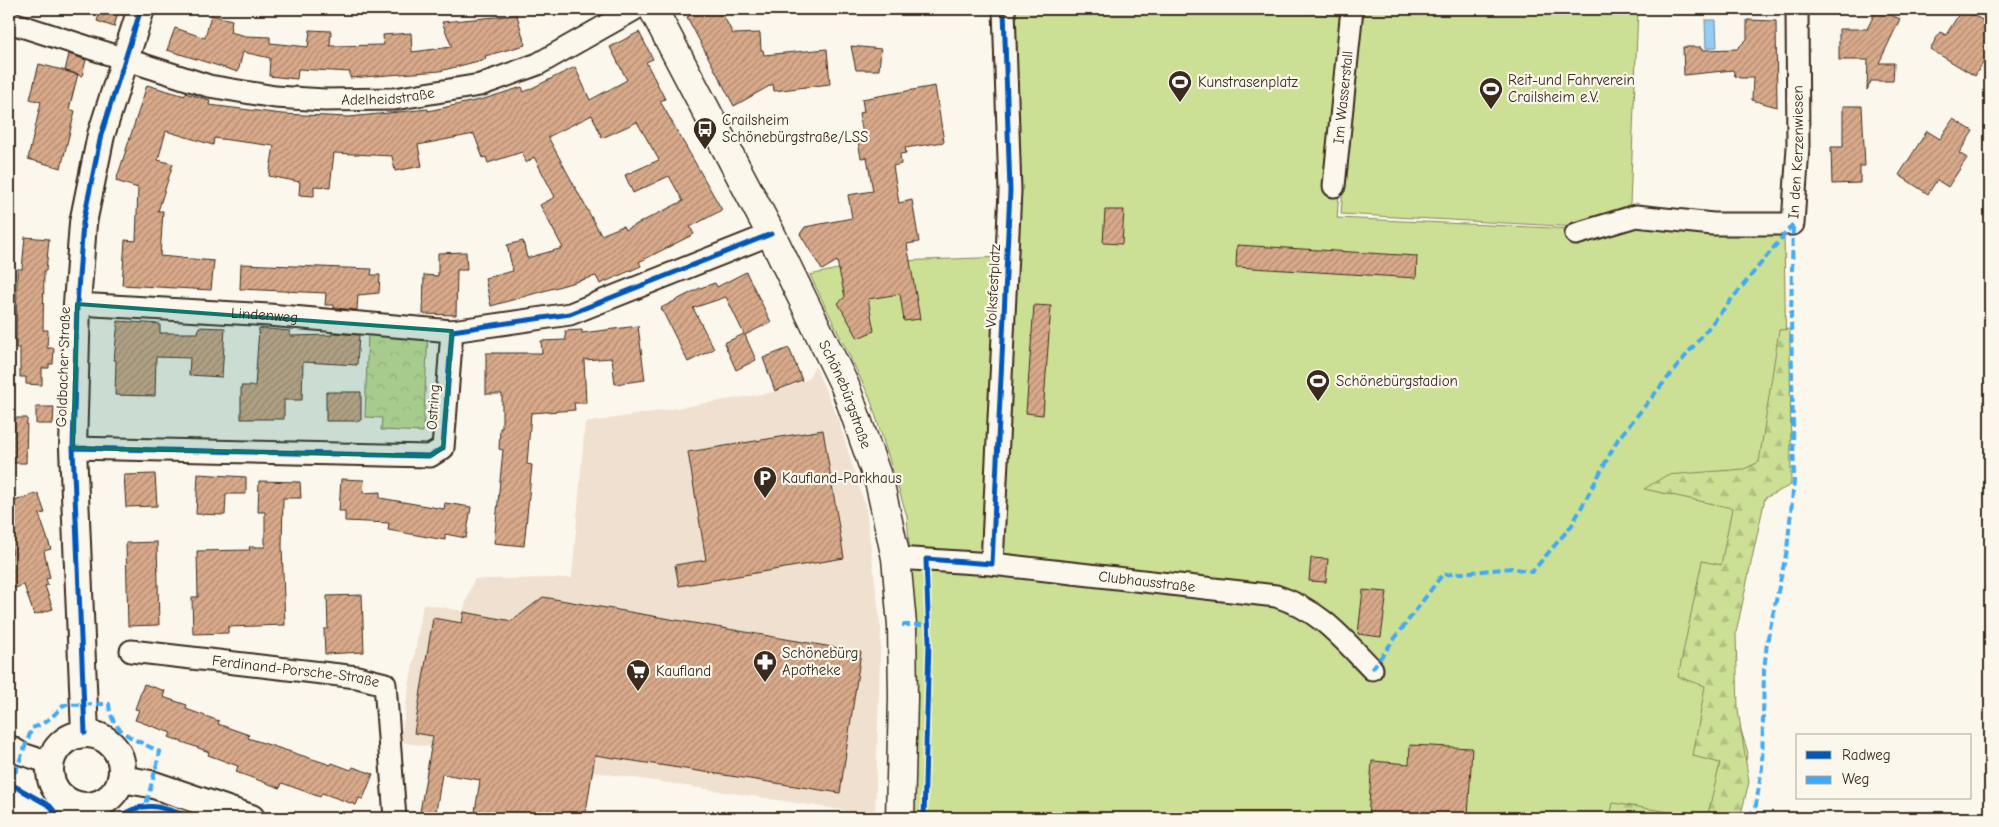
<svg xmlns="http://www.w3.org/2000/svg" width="1999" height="827" font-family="'Comic Neue',sans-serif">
<defs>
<pattern id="forest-firs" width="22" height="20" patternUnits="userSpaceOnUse" patternTransform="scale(1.25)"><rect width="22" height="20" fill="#cbe095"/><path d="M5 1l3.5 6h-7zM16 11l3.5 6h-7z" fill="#afc080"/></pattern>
<pattern id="park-crowns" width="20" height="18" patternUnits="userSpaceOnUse" patternTransform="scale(1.25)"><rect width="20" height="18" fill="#cbe095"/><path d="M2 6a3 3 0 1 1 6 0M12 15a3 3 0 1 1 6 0" fill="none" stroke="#afc080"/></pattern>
<pattern id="building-hatch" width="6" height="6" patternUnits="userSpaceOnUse" patternTransform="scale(1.25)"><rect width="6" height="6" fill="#d8aa8a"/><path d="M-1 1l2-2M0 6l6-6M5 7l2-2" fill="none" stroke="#b08b70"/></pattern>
</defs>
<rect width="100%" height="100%" fill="#fbf7ec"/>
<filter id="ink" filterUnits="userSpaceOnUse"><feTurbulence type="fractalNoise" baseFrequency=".02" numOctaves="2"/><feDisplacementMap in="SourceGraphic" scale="10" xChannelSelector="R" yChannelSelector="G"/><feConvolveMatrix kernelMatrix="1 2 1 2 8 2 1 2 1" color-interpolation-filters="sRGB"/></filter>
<g filter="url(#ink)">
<path fill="#f0e0cf" d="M815 366 837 416 866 509 881 630 875 815 400 742 423 604 463 611 474 579 572 578 585 423 775 392 808 379Z"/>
<path fill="#cbe095" stroke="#83855a" d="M1012 9H1257L1353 17 1337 218 1574 229 1634 207 1784 232 1786 363 1760 484 1719 659 1748 753 1729 818H914L915 623 907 516 870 398 810 275 870 262 1007 257Z
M1340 9H1638L1630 204 1578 227 1341 214 1355 17Z"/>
<path fill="url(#forest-firs)" stroke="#83855a" d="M1790 329 1791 485 1765 498 1736 633 1738 710 1749 782 1740 818H1610L1613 803 1707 818 1720 763 1693 756 1705 686 1678 677 1702 561 1721 565 1732 508 1644 489 1667 475 1744 469 1759 462 1779 330Z"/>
<path fill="url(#park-crowns)" stroke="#83855a" d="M368 331 428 333 423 432 381 430 382 418 365 417Z"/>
<path fill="#95ccf3" stroke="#718b9e" d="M1705 20H1716L1717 47 1706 48Z"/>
<path fill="url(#building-hatch)" stroke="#3b2a1e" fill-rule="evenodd" d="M101 9H119L114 27 97 21Z
M702 9H720L733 34 760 33 761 50H763L764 55 827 49 830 84 774 91 773 84 734 106 687 17Z
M1877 9 1900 19 1879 63H1894L1893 81H1871L1867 90 1868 60H1839V29H1867Z
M1962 9 1990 24V51L1975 76 1930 49 1940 32 1946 35Z
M211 15 232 20 230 32 246 36 270 37V43L308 47 310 30 331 31 330 46 384 45 383 35 411 33 412 52 452 47 442 22 517 15 525 45 485 56 486 59 440 71 350 78V72L298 69 297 79 269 76 270 58 243 52 238 72 167 50 175 28 205 38Z
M1747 20 1776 21 1777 107 1752 100 1753 78H1740L1735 76 1733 70 1684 75 1683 47H1701V50L1737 49 1747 39Z
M639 32 653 59 646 62 665 99 660 101 722 210 690 227 694 234 639 262 641 266 600 284 596 276 491 306 485 278 513 271 507 245 523 241 527 258 563 248 540 205 555 197 534 157 526 163 522 152 488 163 486 157 483 158 474 134 418 145 422 166 395 171 392 156 334 153 330 187 314 186V196L299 195 300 182 269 176 274 146 214 138 213 145 166 131 158 160 173 164 158 211H163L160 256 214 261 211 290 122 285 125 240 136 241 138 188 116 181 147 85 185 96V93L210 100 209 105 282 114 349 117 428 109V111L484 99 522 87 524 92 575 67 590 100 627 80 610 47ZM592 115 602 138 637 122 659 160 625 175 633 193 669 176 683 201 625 230 623 226 601 235 548 137Z
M851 46 881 49 879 70H856Z
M69 54 86 60 82 76 65 71Z
M39 64 78 74 69 109 75 111 61 168 28 159 41 102 30 99Z
M935 86 944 142 905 148 906 153 900 154 901 164 893 166 899 203 912 200 919 242 907 244 920 319 904 321 900 294 868 299 874 331 858 338 838 303 845 297 837 261 822 270 800 234 805 227 852 218 848 195 873 191 867 157 861 158 857 135 863 134 859 113 864 112 862 99Z
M1843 106H1862L1865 166H1860V183L1832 184 1831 147H1843Z
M1953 119 1973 131 1959 153 1967 158 1948 187 1937 180 1928 194 1899 175 1927 131 1940 139Z
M1105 210H1124L1122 244 1103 243Z
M25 237 49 239 46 271H44L43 330H48L47 348H54L53 364H49V368H42V385L26 384V377H20V348H16L17 269H22Z
M1237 245 1417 256 1416 278 1236 267Z
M466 252 467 270H457L456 315 423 314 424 275 438 276V253Z
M241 264 372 269 371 275H380L379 293 358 295 357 310 334 308V305H325L326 293 240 289Z
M746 272 771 322 745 335 756 360 736 370 724 343 744 334 726 297 693 308 714 349 688 362 661 308 700 288 715 283 717 287Z
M1034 305 1051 306 1043 415 1026 413Z
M118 321 160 324V333H198L199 327 225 328 222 377 189 375 190 358 156 357 155 396 115 395 116 360H114Z
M638 326 645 380 615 384 612 358 584 360 586 403H574L575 410 531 413 527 464 532 465 524 546 494 543 503 450 499 449 500 428H502V394H486V353H542L541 341 566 340 565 331 582 330V333Z
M259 328 290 331V336L332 335V333L359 335 357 365 303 362 302 400H284V419H241V386H255Z
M789 348 802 380 775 391 763 358Z
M326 392H361V421H326Z
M36 407H54L53 424H36Z
M9 418H27L26 463H9Z
M823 430 844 558 679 586 675 565 706 560 688 452Z
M155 474 157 506 126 507 124 475Z
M198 474 246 477V494H226L225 515 196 514Z
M341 479 364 480 363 493 380 492V498L444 509 445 503 471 507 466 538 445 534V540L388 530 389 523 345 521V511H339Z
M259 481 300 482 301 498H283L282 546 285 625 228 627V633L193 634 192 597H198L197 551 250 550 249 547H265V512H258Z
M38 493 45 513 39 514 51 549 44 551 50 578 46 579 48 585 45 586 53 609 34 615 24 585 9 590V555L13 553 9 541V503Z
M157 542 159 625 128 626 126 543Z
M1311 558 1328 559 1326 582 1309 581Z
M1363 590 1387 592 1381 637 1358 634Z
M362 595 364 652 325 654 324 629H328L327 596Z
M543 597 861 652 840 793 595 755 585 818H474L480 780 442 774 435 818H419L433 736 414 733 433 618 462 623 464 612 512 621Z
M144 684 165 691 163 697 187 705 186 709 219 721 218 724 249 735 248 738 331 765 332 763 351 770 353 767 373 774 363 799 359 798 356 805 322 793 320 797 282 783 280 788 236 772 238 766 208 755 209 752 169 737 171 733 135 720 139 710 135 709Z
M1410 745 1472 748 1468 818H1368L1372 761 1409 764Z"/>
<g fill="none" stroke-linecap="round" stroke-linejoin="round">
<g stroke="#3b2a1e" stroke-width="25">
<g id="minor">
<path id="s1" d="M9 22 209 86 275 97 325 100 394 99 480 85 538 64 635 9"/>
<path id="s2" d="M1334 186 1352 9"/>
<path id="s3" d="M1576 234 1636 216 1713 224H1793L1798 147 1797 9"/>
<path id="s4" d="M77 304 269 315 452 331"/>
<path d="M73 448 430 456 443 448 452 331 570 314 771 234"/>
<path id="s5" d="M896 558 992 564 1276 596C1321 611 1340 636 1372 669"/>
<path d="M992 564 1010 191 1004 9"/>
<path id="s6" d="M131 651 357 677 385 684 395 818"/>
<path d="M9 746 22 754 50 763"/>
</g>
</g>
<g stroke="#3b2a1e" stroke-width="30">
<path id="tertiary" d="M85 733 73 448 77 304 83 223 101 135 141 9
M50 770a36 36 0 1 1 72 0a36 36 0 1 1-72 0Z
M121 779 151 784 251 818"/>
</g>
<g stroke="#3b2a1e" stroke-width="31">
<g id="secondary">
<path id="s7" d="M653 9 771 234 845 386 880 485 896 558 902 625 903 698 900 818"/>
</g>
</g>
<use href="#minor" stroke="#fbf7ec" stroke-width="21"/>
<use href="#tertiary" stroke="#fbf7ec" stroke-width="26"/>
<use href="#secondary" stroke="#fbf7ec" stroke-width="28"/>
<path stroke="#3fa9f5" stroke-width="4" stroke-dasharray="8 4" stroke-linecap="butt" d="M902 625H928
M1372 669 1442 575 1512 568 1532 572 1572 525 1618 439 1793 224
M11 784 32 728C45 724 55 715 63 705L109 704C111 734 136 739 160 752L146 805
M1749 818 1756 805 1762 768 1764 671 1767 642 1787 550 1794 482 1791 318 1793 224"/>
<g stroke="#fbf7ec" stroke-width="8">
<path id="cycleway" d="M73 448 430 456 443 448 452 331 570 314 771 234
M85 733 73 448 77 304 83 223 101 135 141 9
M9 783 50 806 60 818
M118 818C143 798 165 808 193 818
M924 818 929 642 926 559 992 564 1010 191 1004 9"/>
</g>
<use href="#cycleway" stroke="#0057b8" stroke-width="5"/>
</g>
</g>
<path fill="#0f766e" fill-opacity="0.2" stroke="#0f766e" stroke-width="4" stroke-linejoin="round" d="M77 304 452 331 443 448 430 456 73 448Z"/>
<defs>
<g id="stadium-pin" transform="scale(1.25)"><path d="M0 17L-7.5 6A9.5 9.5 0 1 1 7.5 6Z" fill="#3b2a1e" stroke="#fbf7ec"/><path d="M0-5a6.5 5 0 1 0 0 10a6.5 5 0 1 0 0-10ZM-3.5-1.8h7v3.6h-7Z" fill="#fff"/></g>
<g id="bus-pin" transform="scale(1.25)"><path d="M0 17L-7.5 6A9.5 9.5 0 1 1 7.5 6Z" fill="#3b2a1e" stroke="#fbf7ec"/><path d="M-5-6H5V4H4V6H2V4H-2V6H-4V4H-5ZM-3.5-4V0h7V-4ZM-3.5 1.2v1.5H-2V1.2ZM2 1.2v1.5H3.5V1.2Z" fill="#fff"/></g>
<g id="parking-pin" transform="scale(1.25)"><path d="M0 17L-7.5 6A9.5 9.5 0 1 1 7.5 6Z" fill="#3b2a1e" stroke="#fbf7ec"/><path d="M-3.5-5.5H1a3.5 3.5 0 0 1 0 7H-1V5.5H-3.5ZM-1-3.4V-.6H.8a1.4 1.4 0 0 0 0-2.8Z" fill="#fff"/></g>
<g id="pharmacy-pin" transform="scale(1.25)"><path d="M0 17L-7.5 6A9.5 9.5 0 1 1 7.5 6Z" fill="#3b2a1e" stroke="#fbf7ec"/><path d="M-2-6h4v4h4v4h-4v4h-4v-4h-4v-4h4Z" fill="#fff"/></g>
<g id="supermarket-pin" transform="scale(1.25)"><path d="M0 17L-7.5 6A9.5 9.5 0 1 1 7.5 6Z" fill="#3b2a1e" stroke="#fbf7ec"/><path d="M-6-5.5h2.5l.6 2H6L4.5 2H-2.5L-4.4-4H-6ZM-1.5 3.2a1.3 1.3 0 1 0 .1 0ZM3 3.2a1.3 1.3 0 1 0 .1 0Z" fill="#fff"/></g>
</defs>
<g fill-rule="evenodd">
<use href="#stadium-pin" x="1180" y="82"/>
<use href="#stadium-pin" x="1491" y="89"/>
<use href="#bus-pin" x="705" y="129"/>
<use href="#stadium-pin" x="1318" y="381"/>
<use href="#parking-pin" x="765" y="478"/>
<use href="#pharmacy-pin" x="765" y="662"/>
<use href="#supermarket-pin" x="638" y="671"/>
</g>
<g text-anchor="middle" stroke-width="4.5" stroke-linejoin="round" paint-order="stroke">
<g font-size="15" fill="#3b2a1e" stroke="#fbf7ec" text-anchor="start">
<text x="1508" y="85">Reit-und Fahrverein<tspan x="1508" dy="17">Crailsheim e.V.</tspan></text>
<text x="1198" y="87">Kunstrasenplatz</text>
<text x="722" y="125">Crailsheim<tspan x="722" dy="17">Schönebürgstraße/LSS</tspan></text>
<text x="1336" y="386">Schönebürgstadion</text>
<text x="782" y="483">Kaufland-Parkhaus</text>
<text x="782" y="658">Schönebürg<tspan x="782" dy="17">Apotheke</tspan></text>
<text x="656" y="676">Kaufland</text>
</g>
<g font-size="15" fill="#3b2a1e" stroke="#fbf7ec">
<text dy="5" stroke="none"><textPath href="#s1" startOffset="390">Adelheidstraße</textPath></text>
<text dy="5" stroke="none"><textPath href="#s2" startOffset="89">Im Wasserstall</textPath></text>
<text dy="5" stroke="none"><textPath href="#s3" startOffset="292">In den Kerzenwiesen</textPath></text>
<text transform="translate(993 286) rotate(-87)" y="5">Volksfestplatz</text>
<text dy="5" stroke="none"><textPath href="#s4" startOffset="188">Lindenweg</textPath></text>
<text transform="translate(63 367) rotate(-88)" y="5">Goldbacher Straße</text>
<text dy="5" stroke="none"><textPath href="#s7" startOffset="431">Schönebürgstraße</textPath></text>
<text transform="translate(433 407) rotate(-86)" y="5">Ostring</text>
<text dy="5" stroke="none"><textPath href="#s5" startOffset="252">Clubhausstraße</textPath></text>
<text dy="5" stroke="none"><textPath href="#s6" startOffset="166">Ferdinand-Porsche-Straße</textPath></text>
</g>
</g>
<rect width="1999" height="827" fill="none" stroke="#fbf7ec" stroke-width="30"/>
<rect x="15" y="15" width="1969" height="797" fill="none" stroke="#3b2a1e" stroke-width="2" filter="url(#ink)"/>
<rect x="1796" y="734" width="175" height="65" fill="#fbf7ec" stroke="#aea59a"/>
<rect x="1806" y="751" width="25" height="8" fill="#0057b8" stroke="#aea59a"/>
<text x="1842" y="760" font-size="15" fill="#3b2a1e">Radweg</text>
<rect x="1806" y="776" width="25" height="8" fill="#3fa9f5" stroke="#aea59a"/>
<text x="1842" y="784" font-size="15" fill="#3b2a1e">Weg</text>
</svg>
